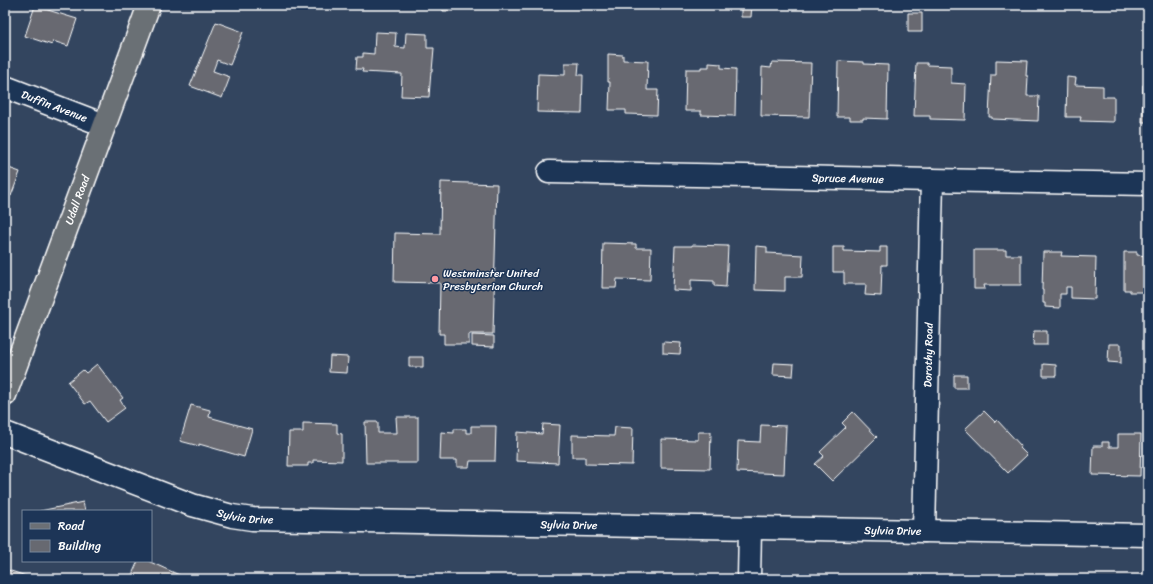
<svg xmlns="http://www.w3.org/2000/svg" width="1153" height="584" font-family="Sriracha,sans-serif">
<rect width="100%" height="100%" fill="#33455f"/>
<filter id="ink" filterUnits="userSpaceOnUse"><feTurbulence type="fractalNoise" baseFrequency=".025" numOctaves="2"/><feDisplacementMap in="SourceGraphic" scale="8" xChannelSelector="R" yChannelSelector="G"/><feConvolveMatrix kernelMatrix="1 2 1 2 8 2 1 2 1" color-interpolation-filters="sRGB"/></filter>
<g filter="url(#ink)">
<path fill="#676971" stroke="#fff" d="M442 5H453V11H443Z
M741 5H752L751 17H741Z
M1132 5H1148V8H1132Z
M35 6 77 19 68 46 53 41 52 45 25 36Z
M908 13H922V32H908Z
M216 22 243 32 230 65 217 60 213 71 230 77 222 98 190 86Z
M375 32 396 33 395 47 405 48 406 33 427 34V48H434L432 71H431L429 97 401 96 402 74 362 72 363 69H356L357 57H363V53L374 54Z
M608 54 623 55V60L648 61 647 90H658L657 115 626 114V110H609L610 82H608Z
M996 60 1027 61 1026 76H1028L1027 96H1039L1038 121 992 119V117H989L991 75H996Z
M838 61 864 62V64L888 65 887 119 863 118V120H850V117H837Z
M772 62 811 63 809 117 761 116 762 67 771 68Z
M565 63H579L578 75H583L582 113 537 112 538 74 565 75Z
M709 63 721 64V68L736 69 735 116 701 115V111H685L686 69H701V67H709Z
M916 63H927V65L951 66V83L966 84 965 120 930 119V116H914Z
M1067 77 1076 78 1075 85 1103 86V97H1114V122L1080 121 1081 117H1066Z
M1143 85H1148V122H1142Z
M5 159 8 160 6 167 20 172 11 196 5 194Z
M441 182 497 184 493 334H469V344H444V334H439L440 283 394 282 395 233 440 234Z
M603 243 636 244V248H651L650 280 617 279 616 288H602Z
M692 245 728 246 726 287 714 286V281L691 280V291L673 290 675 246H692Z
M756 246 767 247V253L803 255 802 277H785V291L755 290Z
M833 247H844V251L880 252V247H887V265H882L881 296 865 295 866 284H844V272H833Z
M974 250H1006V255H1021V285H984L985 289H974Z
M1043 252H1062L1061 256 1096 257 1095 299 1071 298V287H1066V294H1060V308L1045 307V303H1043V290H1042Z
M1124 252H1137V255L1148 256V283H1144V292H1130V290H1124Z
M1034 331H1047V345H1033Z
M472 335 494 336V347L472 346Z
M663 342 681 343 680 354 663 353Z
M1109 344H1121V363L1108 362Z
M330 356 348 357 347 373 329 372Z
M409 357H423V367H409Z
M774 363 794 364 793 376 773 375Z
M97 364 123 398 120 400 125 408 106 422 90 401 85 404 68 382 83 370 86 373Z
M1043 364 1056 365V376H1043Z
M954 375H967V388H954Z
M191 405 210 410 209 417 252 429 244 457 199 444V446L180 441Z
M984 411 995 422 997 420 1021 446 1020 448 1027 455 1008 473 965 429Z
M853 412 877 437 832 481 815 464 824 456 820 452 846 427 842 423Z
M396 417H418V463H366L365 422H378V433H397Z
M303 423 337 424V433L342 434V461L313 460V463H308V466H288L289 432H303Z
M543 424 560 425 558 463 516 461 517 432 542 434Z
M761 425 786 426 784 474 737 472 738 441 760 442Z
M471 426H496L495 461H470L469 467H457V460H440L441 432 454 433V429H466V433H471Z
M615 427 633 428 632 465 585 464V457H572V435L614 436Z
M698 432H711L710 469 661 468V439L698 440Z
M1118 434H1141L1140 476 1092 475 1093 446H1102V442H1109V447H1118Z
M83 502 85 511H40Z
M138 561H148L186 578 185 579H130Z
M8 570 29 577 28 579H6Z"/>
<g fill="none" stroke-linecap="round" stroke-linejoin="round">
<g stroke="#fff" stroke-width="25">
<g id="minor">
<path id="s1" d="M5 87 104 125"/>
<path id="s2" d="M549 172 932 180 1148 184"/>
<path id="s3" d="M5 433 192 505 232 516 252 519 1148 535"/>
<path id="s4" d="M924 531 932 180"/>
<path d="M749 579 750 528"/>
</g>
</g>
<g stroke="#fff" stroke-width="25">
<g id="major">
<path id="s5" d="M5 395 149 5"/>
</g>
</g>
<use href="#minor" stroke="#1d3557" stroke-width="22"/>
<use href="#major" stroke="#6b6f75" stroke-width="22"/>
</g>
</g>
<circle fill="#ff9aa2" stroke="#1d3557" stroke-width="1.5" cx="435" cy="279" r="4"/>
<g text-anchor="middle" stroke-width="3" stroke-linejoin="round" paint-order="stroke">
<g font-size="11" fill="#fff" stroke="#1d3557">
<text dy="4" stroke="none"><textPath href="#s1" startOffset="53">Duffin Avenue</textPath></text>
<text dy="4" stroke="none"><textPath href="#s2" startOffset="299">Spruce Avenue</textPath></text>
<text dy="4" stroke="none"><textPath href="#s5" startOffset="208">Udall Road</textPath></text>
<text dy="4" stroke="none"><textPath href="#s4" startOffset="176">Dorothy Road</textPath></text>
<text dy="4" stroke="none"><textPath href="#s3" startOffset="255">Sylvia Drive</textPath></text>
<text dy="4" stroke="none"><textPath href="#s3" startOffset="579">Sylvia Drive</textPath></text>
<text dy="4" stroke="none"><textPath href="#s3" startOffset="903">Sylvia Drive</textPath></text>
</g>
<g font-size="11" fill="#fff" stroke="#1d3557" text-anchor="start">
<text x="443" y="277">Westminster United<tspan x="443" dy="13">Presbyterian Church</tspan></text>
</g>
</g>
<rect width="1153" height="584" fill="none" stroke="#1d3557" stroke-width="20"/>
<rect x="10" y="10" width="1133" height="564" fill="none" stroke="#fff" stroke-width="1.5" filter="url(#ink)"/>
<rect x="22" y="510" width="130" height="52" fill="#1d3557" stroke="#77869a"/>
<rect x="30" y="523" width="20" height="6" fill="#6b6f75" stroke="#77869a"/>
<text x="58" y="530" font-size="12" fill="#ffffff">Road</text>
<rect x="30" y="540" width="20" height="12" fill="#676971" stroke="#77869a"/>
<text x="58" y="550" font-size="12" fill="#ffffff">Building</text>
</svg>
